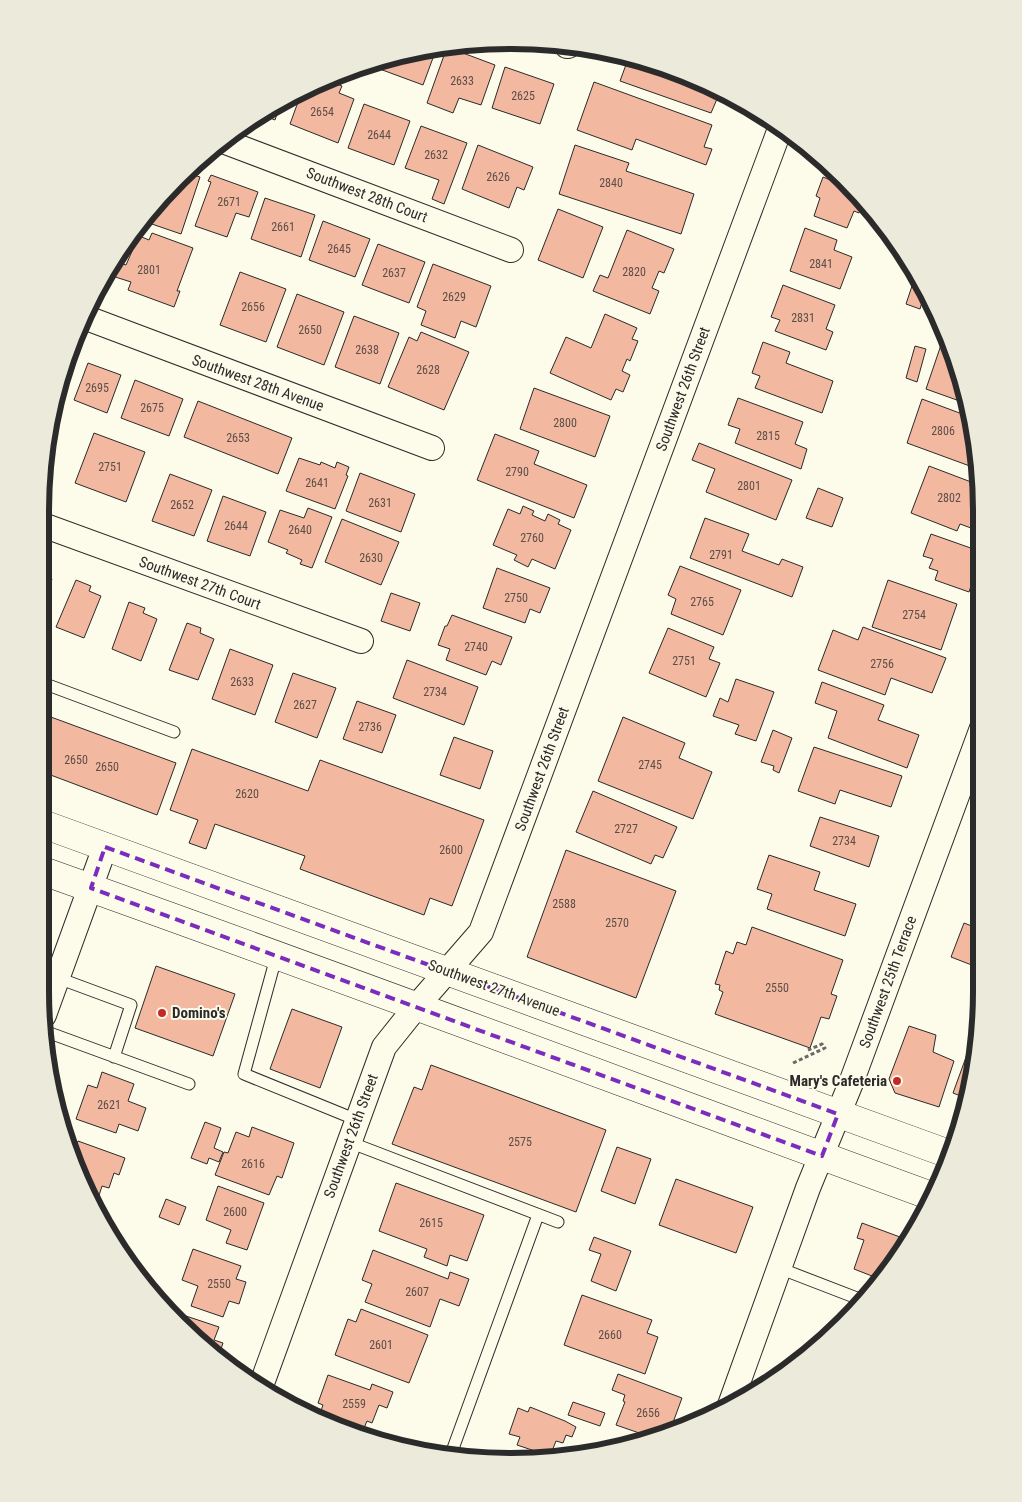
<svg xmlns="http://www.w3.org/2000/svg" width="1022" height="1502" font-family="'Roboto Condensed',sans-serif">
<rect width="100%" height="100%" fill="#fdfbea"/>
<path fill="#f2b8a0" stroke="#2b2b2b" d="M437 47 423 85 377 68 379 61 419 49Z
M447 47 495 65 481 105 459 98 453 113 427 103Z
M627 62 651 71 653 64 691 76 729 96 727 103 717 99 711 113 620 81Z
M505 67 554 84 540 124 492 108Z
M324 79 342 86 339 93 354 99 338 143 290 124 302 91Z
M594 82 712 125 704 147 712 149 706 165 636 139 632 150 577 130Z
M281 102 275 120 260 114Z
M364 104 410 121 394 165 348 148Z
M421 126 467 143 444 204 432 199 439 180 405 168Z
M478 145 533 167 524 190 517 187 509 208 462 189Z
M575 145 629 163 626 171 694 194 681 234 559 194Z
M185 172 200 177 181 234 146 222 178 178Z
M211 175 258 192 249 217 236 213 227 237 195 226 211 182 208 181Z
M823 177 853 189 859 196 858 197 863 201 859 213 854 211 847 228 814 216 820 198 816 196Z
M265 198 315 215 301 257 251 239Z
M558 209 603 227 583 278 538 260Z
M323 221 370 239 355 277 309 260Z
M805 228 837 240 834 250 852 257 840 289 790 271Z
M627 230 674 249 664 273 659 271 652 288 659 291 650 314 593 291 600 275 608 278Z
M152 233 193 248 177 291H180L174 307 128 290 131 282 109 275 118 262 126 265 133 249 128 247 137 235 149 240Z
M893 237 902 248 890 244Z
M378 244 425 262 409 303 362 285Z
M433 264 491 286 476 327 461 321 455 338 421 325 426 311 417 307Z
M240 272 286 289 266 342 220 325Z
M913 283 922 286 925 292 920 309 906 304Z
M783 285 835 305 826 329 833 332 826 350 775 331 780 320 771 317Z
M297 294 344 312 324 365 277 347Z
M605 314 637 328 632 339 638 341 630 361 627 359 622 371 630 375 623 392 616 389 611 400 550 373 566 337 591 348Z
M354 316 399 333 380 384 335 367Z
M421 332 469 352 444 410 388 387 409 337 417 341Z
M763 342 790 352 786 363 833 381 822 413 755 388 760 376 752 373Z
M942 342 950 345 968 404 926 389Z
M915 346 926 349 917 382 906 378Z
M88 363 121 375 107 413 74 400Z
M135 380 183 399 169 436 121 418Z
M534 388 610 416 595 457 520 429Z
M738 398 803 422 795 444 807 449 801 469 735 443 740 429 728 425Z
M922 399 973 418 978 469 907 443Z
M198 401 292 438 278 474 184 437Z
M94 433 145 452 126 502 75 483Z
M495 434 539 451 534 464 587 485 574 518 477 480Z
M699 443 792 480 776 520 706 492 715 469 692 460Z
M299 458 320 465 321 462 335 468 337 462 349 467 346 475 348 476 335 509 286 491Z
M929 466 979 485 982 532 960 524 957 531 911 513Z
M360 473 415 494 401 532 346 511Z
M170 474 212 490 194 536 152 521Z
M818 488 843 498 832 527 806 518Z
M223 496 266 512 250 556 207 541Z
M523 506 534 511 532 515 545 521 548 514 560 520 558 524 571 530 555 569 532 559 528 567 514 560 517 555 493 545 508 509 520 514Z
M308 508 332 517 312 568 300 564 302 560 286 553 288 550 268 542 280 510 304 518Z
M705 518 749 534 742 551 779 565 782 559 803 567 792 597 690 558Z
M342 519 399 542 381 585 325 562Z
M931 534 982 552 969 592 935 580 938 571 929 568 933 559 923 556Z
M680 566 741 590 723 635 671 614 676 599 668 595Z
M497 568 550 588 540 613 530 609 525 623 483 608Z
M40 574 52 579 40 614Z
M76 580 91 586 89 591 101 596 84 638 56 627Z
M888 580 957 604 941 650 872 627Z
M391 593 420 603 410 631 381 621Z
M129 602 145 608 143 613 157 619 141 661 112 649Z
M452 615 512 637 501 665 492 661 486 675 446 660 450 649 438 645 445 626H447Z
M187 623 201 628 200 633 214 639 198 680 169 670Z
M863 627 946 658 932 693 891 678 885 695 818 670 833 630 858 640Z
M668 628 714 647 709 659 720 663 706 697 649 673Z
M230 649 273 665 255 715 212 699Z
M407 660 478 687 464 725 393 698Z
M293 673 336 688 317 738 275 722Z
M736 679 774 692 756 741 735 734 739 725 713 716 720 698 728 702Z
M822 682 884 705 878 720 919 735 907 768 828 738 837 711 815 703Z
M357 701 396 715 382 753 343 739Z
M40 713 176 763 157 815 40 771Z
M623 717 685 743 679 758 712 772 693 819 598 781Z
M773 730 792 738 779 773 773 770 774 766 761 762Z
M454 737 493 751 480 789 440 775Z
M814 747 902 776 891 807 840 790 835 804 798 791Z
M192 749 308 791 320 760 484 820 452 906 430 898 424 915 300 869 305 856 215 824 206 849 189 843 198 820 170 810Z
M593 791 677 827 663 858 655 855 651 864 576 832Z
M820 817 879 836 869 867 810 846Z
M566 850 676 891 636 998 527 957Z
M769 855 820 872 814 890 856 904 845 936 767 909 772 894 757 889Z
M964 923 982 930V969L951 957Z
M752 927 843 960 831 994 837 996 829 1019 821 1017 810 1048 715 1014 723 992 719 990 720 985 715 984 726 951 733 954 737 942 746 945Z
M156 966 235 994 213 1056 135 1028Z
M292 1009 342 1027 320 1088 270 1069Z
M978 1024 973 1083 968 1099 953 1093Z
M909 1026 936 1035 933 1052 954 1061 939 1107 895 1093 889 1079Z
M431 1065 606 1130 576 1212 392 1144 414 1087 422 1090Z
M102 1072 134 1084 128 1101 146 1108 138 1131 119 1124 116 1133 76 1119 88 1085 97 1088Z
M205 1122 221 1128 214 1148 223 1152 219 1162 209 1158 207 1164 191 1158Z
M252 1127 294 1143 282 1178 277 1176 269 1195 215 1175 224 1152 228 1153 236 1132 249 1137Z
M78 1141 125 1158 119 1175 114 1173 109 1188 102 1186 97 1202 94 1200 72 1157Z
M617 1147 651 1159 635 1204 601 1191Z
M676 1179 753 1207 736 1253 659 1225Z
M396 1183 484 1215 467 1261 450 1255 447 1266 424 1257 427 1249 379 1231Z
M218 1186 264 1203 247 1250 226 1243 231 1230 206 1220Z
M166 1199 186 1207 179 1225 159 1217Z
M862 1223 900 1237 897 1245 900 1246 877 1278 854 1269 864 1240 857 1238Z
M594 1237 631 1251 616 1291 591 1281 601 1254 589 1250Z
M193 1249 241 1266 236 1279 246 1282 239 1304 229 1301 223 1317 191 1306 198 1286 182 1280Z
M373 1250 448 1279 450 1272 469 1279 459 1306 440 1299 430 1327 365 1302 372 1284 362 1280Z
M582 1295 652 1320 647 1333 658 1337 645 1374 564 1345Z
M361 1309 428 1335 409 1383 335 1355 348 1319 356 1322Z
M174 1312 219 1327 214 1340 223 1343 218 1358Z
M618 1374 682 1398 671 1428 648 1436 616 1425 625 1402 623 1401 625 1395 612 1390Z
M328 1375 370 1390 372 1384 393 1392 387 1408 379 1405 372 1423 367 1421 362 1433 337 1428 318 1419 323 1405 318 1403Z
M573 1402 605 1413 600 1426 568 1415Z
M530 1407 565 1421 576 1427 572 1437 566 1435 563 1443 556 1441 550 1456 517 1445 520 1437 509 1434 518 1408 528 1412Z"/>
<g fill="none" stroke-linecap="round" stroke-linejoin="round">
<g stroke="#2b2b2b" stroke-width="13">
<path id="service" d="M40 682 174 732
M277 954 244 1074 357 1120
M58 978 131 1005 114 1057
M47 1032 189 1084
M349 1142 558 1222
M779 1268 862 1300
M451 1454 538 1215"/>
</g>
<g stroke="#2b2b2b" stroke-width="26">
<path id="minor" d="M567 46H568
M223 141 511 250
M84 317 432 448
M40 524 361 641
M44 1015 105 847
M261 1386 384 1047 416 1007 481 932 781 126
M730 1405 808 1188 851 1083 982 728"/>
</g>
<g stroke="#2b2b2b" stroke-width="29">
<path id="trunk" d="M40 823 949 1154
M40 870C339 976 636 1088 934 1197"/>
</g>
<path stroke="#6a6964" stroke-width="3" stroke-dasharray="4 2.5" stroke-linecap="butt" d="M793 1063 825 1048 822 1044 808 1050"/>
<use href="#service" stroke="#fdfbea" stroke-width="11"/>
<use href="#minor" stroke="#fdfbea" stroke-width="24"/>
<use href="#trunk" stroke="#fdfbea" stroke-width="28"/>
</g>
<path fill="none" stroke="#7b2cbf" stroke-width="4" stroke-dasharray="10 6" stroke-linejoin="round" d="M105 847 838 1114 822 1156 91 888Z"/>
<g fill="#c62828" stroke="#fdfbea" stroke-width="2">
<circle cx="162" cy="1013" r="5"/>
<circle cx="897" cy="1081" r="5"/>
</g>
<g text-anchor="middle" stroke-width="4" stroke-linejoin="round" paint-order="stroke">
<g font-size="12" fill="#5d4e48">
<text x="462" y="85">2633</text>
<text x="523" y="100">2625</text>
<text x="322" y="116">2654</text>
<text x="379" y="139">2644</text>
<text x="436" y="159">2632</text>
<text x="498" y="181">2626</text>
<text x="611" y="187">2840</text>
<text x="229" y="206">2671</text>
<text x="283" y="231">2661</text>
<text x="339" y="253">2645</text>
<text x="821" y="268">2841</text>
<text x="149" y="274">2801</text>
<text x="634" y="276">2820</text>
<text x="394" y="277">2637</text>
<text x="454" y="301">2629</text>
<text x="253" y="311">2656</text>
<text x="803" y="322">2831</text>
<text x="310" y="334">2650</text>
<text x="367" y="354">2638</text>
<text x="428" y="374">2628</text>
<text x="97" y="392">2695</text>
<text x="152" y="412">2675</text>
<text x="565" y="427">2800</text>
<text x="943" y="435">2806</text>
<text x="768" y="440">2815</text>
<text x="238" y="442">2653</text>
<text x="110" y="471">2751</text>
<text x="517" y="476">2790</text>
<text x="317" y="487">2641</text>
<text x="749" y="490">2801</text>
<text x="949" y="502">2802</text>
<text x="380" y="507">2631</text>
<text x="182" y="509">2652</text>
<text x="236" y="530">2644</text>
<text x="300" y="534">2640</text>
<text x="532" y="542">2760</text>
<text x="721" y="559">2791</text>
<text x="371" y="562">2630</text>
<text x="516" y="602">2750</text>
<text x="702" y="606">2765</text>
<text x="914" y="619">2754</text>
<text x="476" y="651">2740</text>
<text x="684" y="665">2751</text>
<text x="882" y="668">2756</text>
<text x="242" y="686">2633</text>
<text x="435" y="696">2734</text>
<text x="305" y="709">2627</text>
<text x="370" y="731">2736</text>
<text x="76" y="764">2650</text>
<text x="650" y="769">2745</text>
<text x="107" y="771">2650</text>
<text x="247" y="798">2620</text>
<text x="626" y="833">2727</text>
<text x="844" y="845">2734</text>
<text x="451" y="854">2600</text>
<text x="564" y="908">2588</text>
<text x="617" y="927">2570</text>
<text x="777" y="992">2550</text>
<text x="109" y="1109">2621</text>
<text x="520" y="1146">2575</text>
<text x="253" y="1168">2616</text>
<text x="235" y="1216">2600</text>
<text x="431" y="1227">2615</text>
<text x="219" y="1288">2550</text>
<text x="417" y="1296">2607</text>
<text x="610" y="1339">2660</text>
<text x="381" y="1349">2601</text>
<text x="354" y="1408">2559</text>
<text x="648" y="1417">2656</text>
</g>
<g font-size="15" fill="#2b2b2b" stroke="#fdfbea">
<text transform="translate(367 195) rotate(21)" y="5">Southwest 28th Court</text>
<text transform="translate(258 383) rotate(20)" y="5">Southwest 28th Avenue</text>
<text transform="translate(683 389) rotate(-70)" y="5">Southwest 26th Street</text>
<text transform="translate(200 583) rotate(20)" y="5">Southwest 27th Court</text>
<text transform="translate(542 769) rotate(-70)" y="5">Southwest 26th Street</text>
<text transform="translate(888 982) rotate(-70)" y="5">Southwest 25th Terrace</text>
<text transform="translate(494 988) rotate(20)" y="5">Southwest 27th Avenue</text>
<text transform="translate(351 1136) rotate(-70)" y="5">Southwest 26th Street</text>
</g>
<g font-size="15" font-weight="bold" fill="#2b2b2b" stroke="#fdfbea" text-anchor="start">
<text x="172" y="1018">Domino's</text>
<text x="887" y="1086" text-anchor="end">Mary's Cafeteria</text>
</g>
</g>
<path d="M0 0H1022V1502H0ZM511 49H511A462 462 0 0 1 973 511V991A462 462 0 0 1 511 1453H511A462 462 0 0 1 49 991V511A462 462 0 0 1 511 49Z" fill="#eceadb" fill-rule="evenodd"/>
<path fill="none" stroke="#2b2b2b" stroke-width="6" d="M511 49H511A462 462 0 0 1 973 511V991A462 462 0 0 1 511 1453H511A462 462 0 0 1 49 991V511A462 462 0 0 1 511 49Z"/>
</svg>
